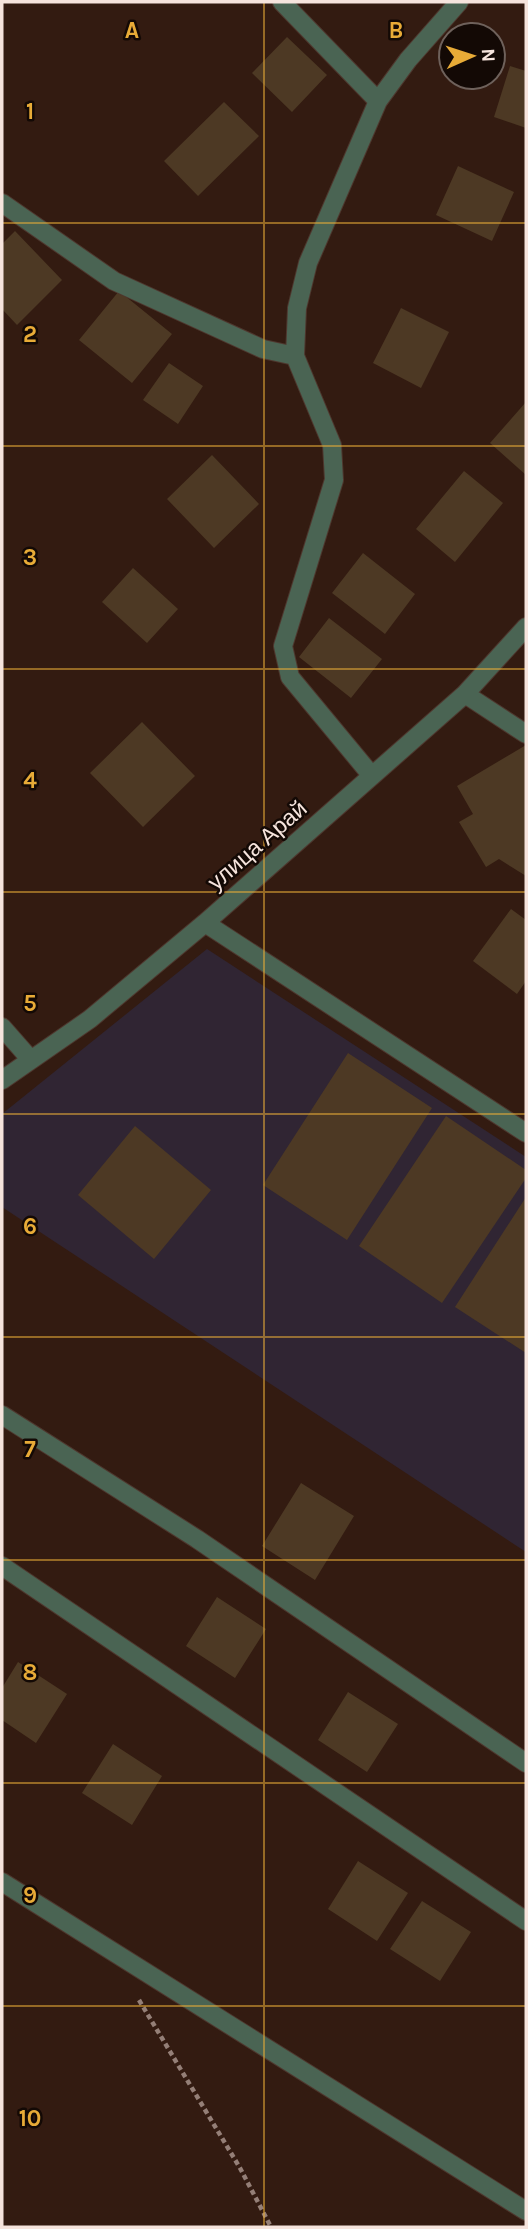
<svg xmlns="http://www.w3.org/2000/svg" width="528" height="2229" font-family="Karla,sans-serif">
<rect width="100%" height="100%" fill="#331b11"/>
<path fill="#302533" d="M207 949 526 1157V1552L2 1207V1114Z"/>
<path fill="#4d3924" d="M287 37 327 75 292 112 252 73Z
M510 66 526 71V128L494 117Z
M224 102 259 136 198 196 164 161Z
M458 166 514 192 492 241 436 215Z
M15 231 62 280 17 325 2 309V244Z
M119 291 172 334 132 383 79 340Z
M401 308 449 332 421 388 373 363Z
M169 363 203 386 178 424 143 400Z
M526 402V475L490 443Z
M212 455 259 504 214 548 167 499Z
M464 471 503 503 455 562 416 529Z
M363 553 415 594 385 634 332 593Z
M133 568 178 609 147 643 102 602Z
M329 618 382 659 351 698 299 657Z
M142 722 195 776 143 827 90 773Z
M526 745V876L499 859 486 867 459 822 473 814 457 786Z
M511 909 526 920V981L517 994 473 961Z
M348 1053 432 1108 347 1240 263 1185Z
M446 1116 526 1170V1178L442 1303 359 1246Z
M135 1126 211 1190 154 1259 78 1195Z
M526 1197V1353L455 1307Z
M301 1483 354 1516 315 1580 262 1546Z
M217 1597 266 1629 235 1678 186 1646Z
M18 1662 67 1694 36 1743 2 1720V1688Z
M348 1692 398 1724 367 1772 318 1740Z
M113 1744 162 1776 132 1825 82 1793Z
M358 1861 408 1893 377 1941 328 1909Z
M422 1901 471 1932 440 1981 390 1949Z"/>
<g fill="none" stroke-linecap="round" stroke-linejoin="round">
<g stroke="#4e372e" stroke-width="20">
<path id="minor" d="M282 2 378 101
M2 203 114 281 263 349 295 356
M465 694 526 734
M372 776 290 677 283 646 334 480 332 445 295 356 297 308 308 263 378 101 408 60 459 2
M205 923 526 1133
M2 1027 31 1060
M2 1080 90 1019 205 923 465 694 526 627
M2 1415 197 1539 526 1763
M2 1566 526 1921
M2 1882 526 2211"/>
</g>
<path stroke="#947f77" stroke-width="4.5" stroke-dasharray="5 3.5" stroke-linecap="butt" d="M139 2000 240 2168 271 2227"/>
<use href="#minor" stroke="#4a6453" stroke-width="18"/>
</g>
<path fill="none" stroke="#e8ab37" stroke-width="2" stroke-opacity="0.55" d="M264 2V2227M2 223H526M2 446H526M2 669H526M2 892H526M2 1114H526M2 1337H526M2 1560H526M2 1783H526M2 2006H526"/>
<g text-anchor="middle" stroke-width="5" stroke-linejoin="round" paint-order="stroke">
<g font-size="23" fill="#f6e4dd" stroke="#130905">
<text transform="translate(257 845) rotate(-41)" y="8">улица Арай</text>
</g>
</g>
<g font-size="23" text-anchor="middle" font-weight="bold" fill="#e8ab37" stroke="#130905" stroke-width="5" stroke-linejoin="round" paint-order="stroke">
<text x="132" y="38">A</text>
<text x="396" y="38">B</text>
<text x="30" y="119">1</text>
<text x="30" y="342">2</text>
<text x="30" y="565">3</text>
<text x="30" y="788">4</text>
<text x="30" y="1011">5</text>
<text x="30" y="1234">6</text>
<text x="30" y="1457">7</text>
<text x="30" y="1680">8</text>
<text x="30" y="1903">9</text>
<text x="30" y="2126">10</text>
</g>
<rect width="528" height="2229" fill="none" stroke="#f6e4dd" stroke-width="7"/>
<g transform="translate(472 56) rotate(87)"><circle r="33" fill="#130905" stroke="#6e615b" stroke-width="2"/>
<path d="M0-5L12 26L0 18L-12 26Z" fill="#e8ab37"/>
<text y="-10" font-size="19" font-weight="bold" text-anchor="middle" fill="#f6e4dd">N</text>
</g>
</svg>
